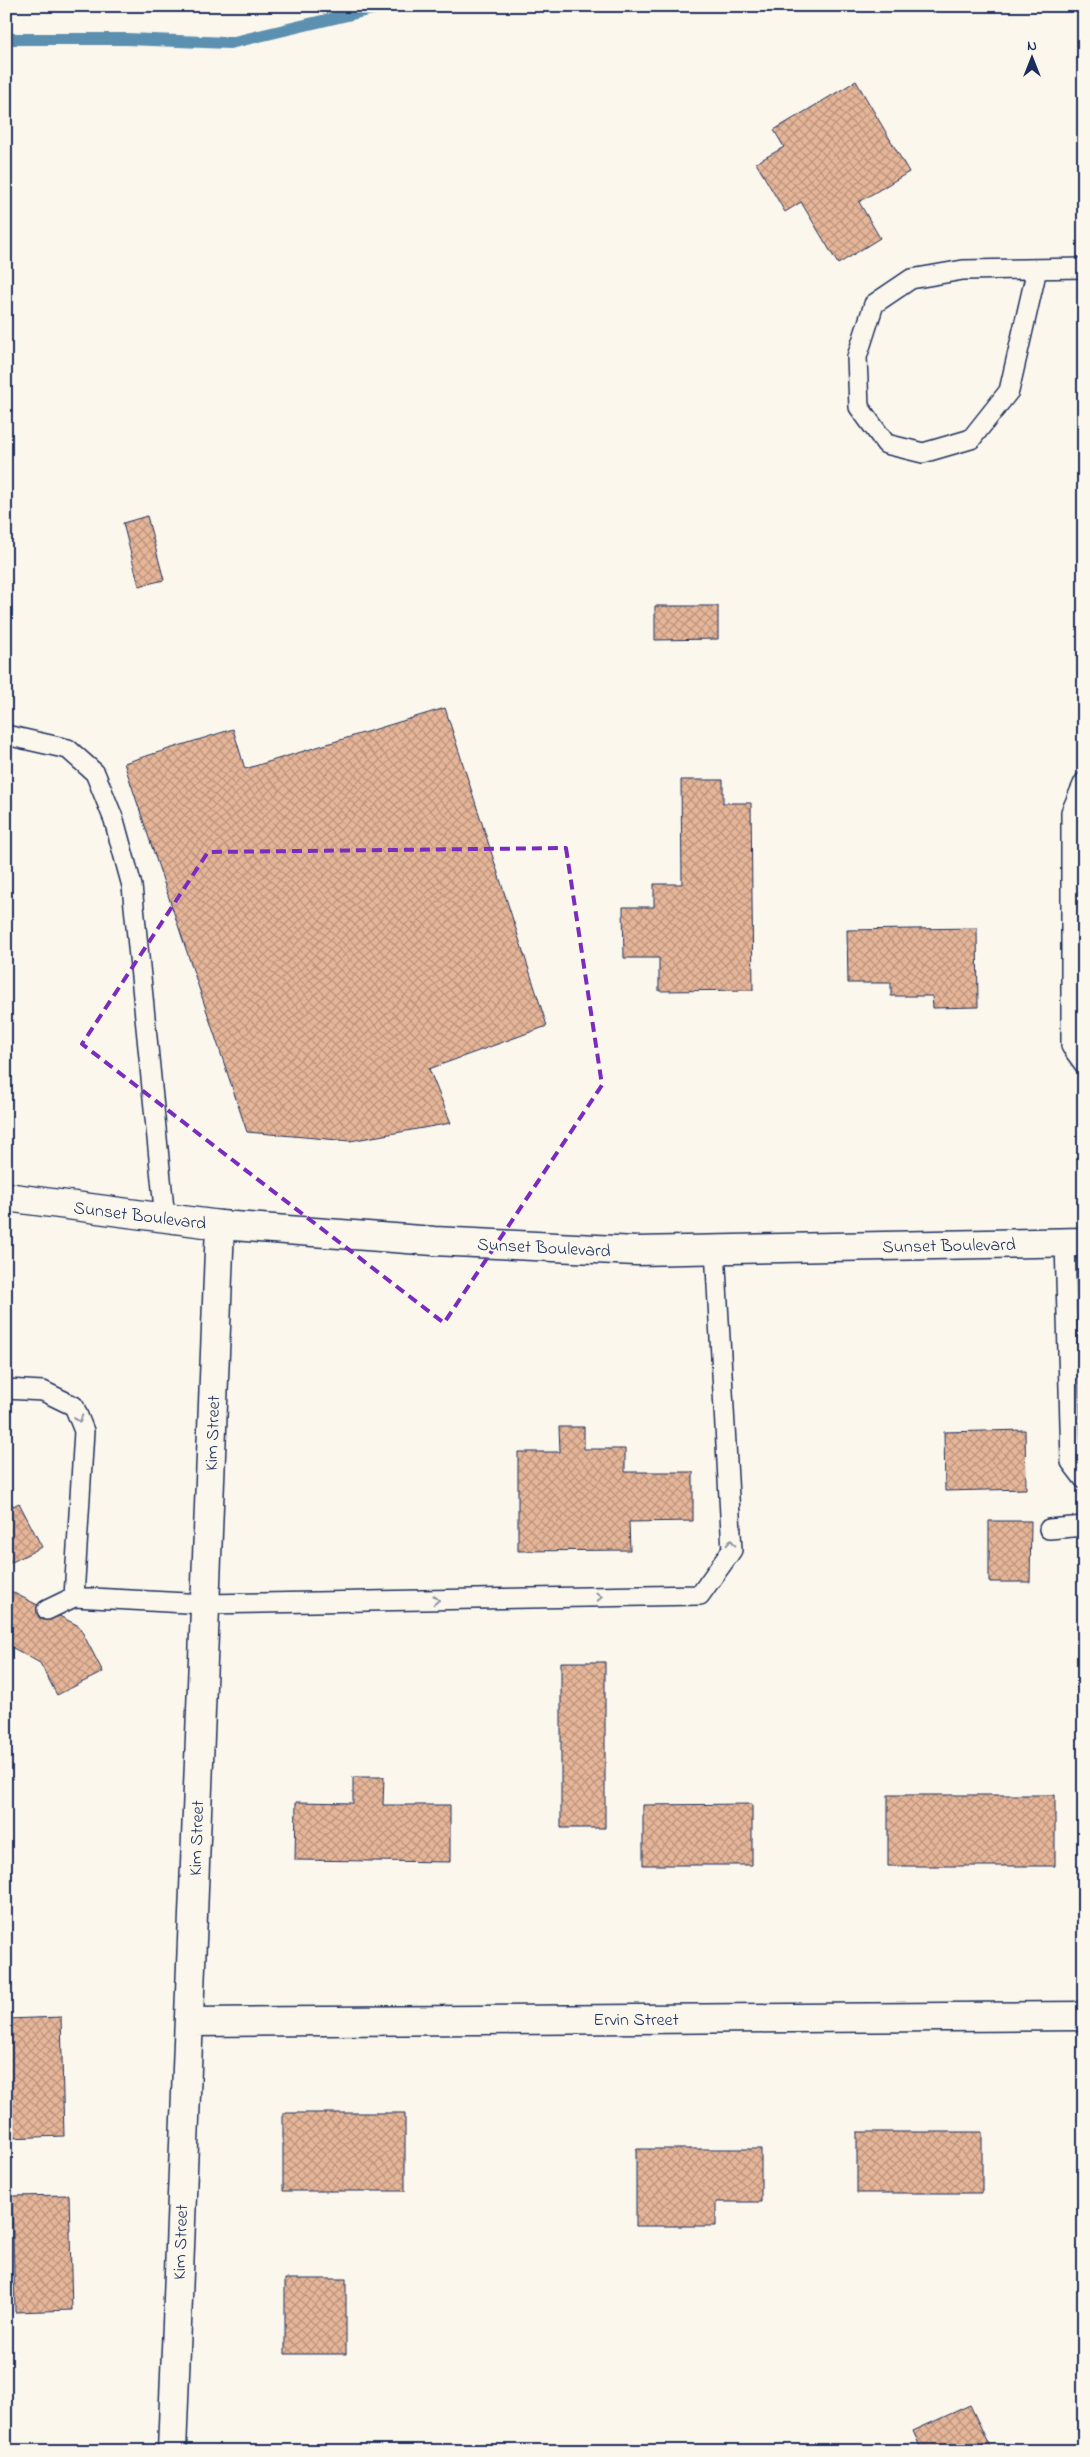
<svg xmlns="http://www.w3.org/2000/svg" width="1090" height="2457" font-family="'Indie Flower',sans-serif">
<defs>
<pattern id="building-cross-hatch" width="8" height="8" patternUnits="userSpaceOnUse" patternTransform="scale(1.25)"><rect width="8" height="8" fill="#e7b698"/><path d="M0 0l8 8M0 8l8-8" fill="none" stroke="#ba947f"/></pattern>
</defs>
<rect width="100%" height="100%" fill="#fbf7ec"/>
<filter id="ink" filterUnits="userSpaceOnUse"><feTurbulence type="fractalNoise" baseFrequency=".02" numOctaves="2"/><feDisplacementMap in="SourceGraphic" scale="10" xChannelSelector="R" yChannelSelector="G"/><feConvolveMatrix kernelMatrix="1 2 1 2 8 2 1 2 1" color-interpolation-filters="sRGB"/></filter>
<g filter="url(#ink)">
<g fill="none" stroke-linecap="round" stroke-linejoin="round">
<path stroke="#5c90b1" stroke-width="12" d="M6 39H126L230 43 385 6"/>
</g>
<path fill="url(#building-cross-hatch)" stroke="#1b2f5e" d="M856 81 909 172 859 202 880 238 838 264 801 202 785 212 756 163 784 147 774 130Z
M147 516 164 580 139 586 123 523Z
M655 606H718V639L655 640Z
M445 708 547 1026 429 1069 451 1123 350 1141 247 1132 124 763 233 729 245 769Z
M681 780H723V803H751L753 990 659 991V958H624L623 907H654V884H682Z
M977 928 978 1007 933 1008 932 996H891V983H848L847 930Z
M559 1427H584V1449H625V1472H693V1521L629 1522 630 1550 518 1551V1452H560Z
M1025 1430 1026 1489 945 1491 944 1432Z
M6 1493 13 1506 19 1503 42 1547 6 1565Z
M989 1521H1031L1030 1582H989Z
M6 1583 10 1591 79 1626 103 1672 57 1695 40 1663 6 1644Z
M561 1662H605V1828H561Z
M353 1777H384L383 1805H450V1862L295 1860 296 1802 353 1803Z
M888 1795H1055V1866H888Z
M752 1804V1865H643V1805Z
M61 2017 64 2136 6 2138V2019Z
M283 2113H405V2191H283Z
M857 2132H982V2193H857Z
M636 2149H761V2202H716V2226H636Z
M69 2195 72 2310 15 2312 12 2196Z
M285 2279H346V2354H285Z
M970 2405 992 2451H922L913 2431Z"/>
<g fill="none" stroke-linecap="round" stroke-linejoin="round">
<g stroke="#1b2f5e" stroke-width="22">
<path id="lane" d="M1037 269 1009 391 971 439 923 453 886 444 859 407 857 357 874 304 911 279 963 270 1084 268
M6 735 68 749 95 773 114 820 132 886 165 1219
M1084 782 1071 812V1046L1084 1064
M1065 1242 1071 1462 1084 1479
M6 1389 43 1391 74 1406 84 1431 74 1597
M1049 1529 1084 1526
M47 1610 74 1597 205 1604 700 1595 732 1550 715 1250"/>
</g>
<g stroke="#1b2f5e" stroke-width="31">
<path id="street" d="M189 2022 1084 2016
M172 2451 220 1225"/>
</g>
<g stroke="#1b2f5e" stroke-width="31">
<path id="primary" d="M6 1197 220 1225 434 1241 636 1251 1084 1242"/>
</g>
<use href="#lane" stroke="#fbf7ec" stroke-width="19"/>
<use href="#street" stroke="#fbf7ec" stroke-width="28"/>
<use href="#primary" stroke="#fbf7ec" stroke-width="28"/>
</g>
<defs><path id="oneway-chevron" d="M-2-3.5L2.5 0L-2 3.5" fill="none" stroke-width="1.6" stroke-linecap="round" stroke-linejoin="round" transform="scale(1.25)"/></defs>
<g stroke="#8b93a5">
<use href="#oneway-chevron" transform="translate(79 1419) rotate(70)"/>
<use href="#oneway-chevron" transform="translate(731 1543) rotate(-88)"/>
<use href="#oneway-chevron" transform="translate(599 1597) rotate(-1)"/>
<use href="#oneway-chevron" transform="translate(436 1600) rotate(-1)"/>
</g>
</g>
<path fill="none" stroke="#7b2cbf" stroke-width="4" stroke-dasharray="10 6" stroke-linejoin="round" d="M566 848 602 1085 444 1323 82 1044 208 852Z"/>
<g text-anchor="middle" stroke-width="4" stroke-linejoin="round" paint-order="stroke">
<g font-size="18" fill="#1b2f5e" stroke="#fbf7ec">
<text transform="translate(140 1215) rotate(7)" y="6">Sunset Boulevard</text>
<text transform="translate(949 1245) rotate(-1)" y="6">Sunset Boulevard</text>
<text transform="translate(544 1247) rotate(3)" y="6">Sunset Boulevard</text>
<text transform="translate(212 1433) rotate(-88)" y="6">Kim Street</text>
<text transform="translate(196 1838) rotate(-88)" y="6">Kim Street</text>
<text x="636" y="2025">Ervin Street</text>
<text transform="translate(180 2242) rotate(-88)" y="6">Kim Street</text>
</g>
</g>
<rect width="1090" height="2457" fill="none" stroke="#fbf7ec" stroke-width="25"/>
<rect x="12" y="12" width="1065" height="2432" fill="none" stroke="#1b2f5e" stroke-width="2" filter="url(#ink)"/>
<g transform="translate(1032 58)" stroke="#fbf7ec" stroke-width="4" paint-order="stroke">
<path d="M0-4L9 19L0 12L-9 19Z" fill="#1b2f5e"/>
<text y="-8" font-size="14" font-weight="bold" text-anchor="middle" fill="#1b2f5e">N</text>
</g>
</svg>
